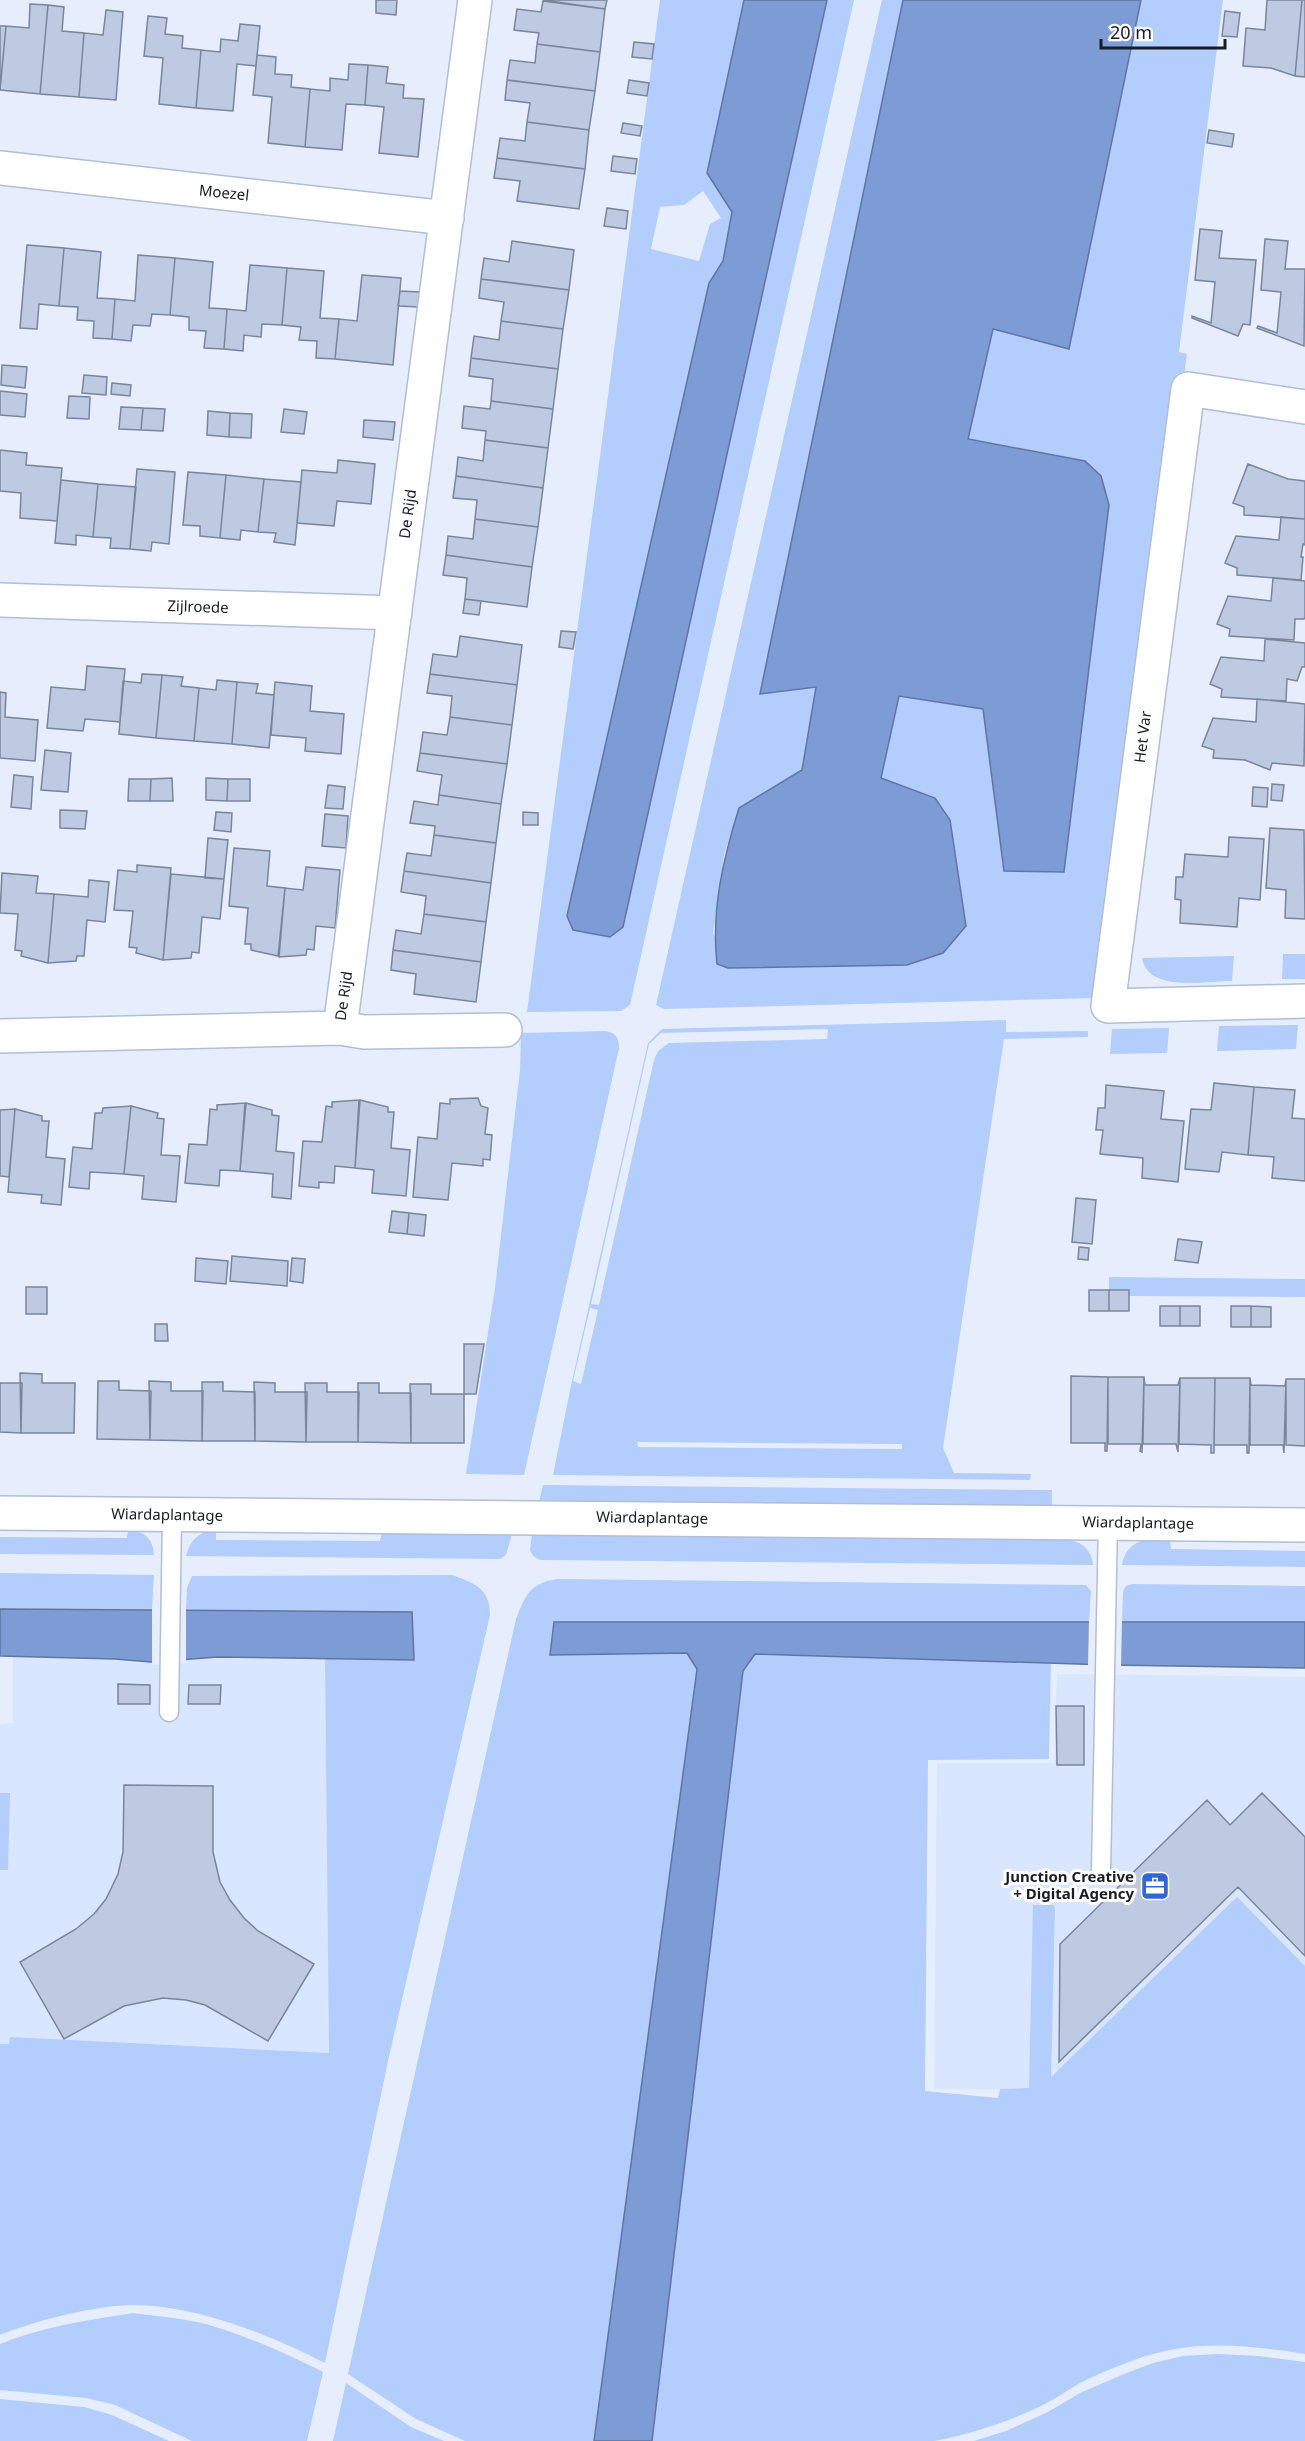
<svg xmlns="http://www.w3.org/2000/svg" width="1305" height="2441" font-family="'Noto Sans',sans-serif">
<rect width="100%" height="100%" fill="#e6eefd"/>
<path fill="#d8e6ff" d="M13 1657 115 1659 151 1662 218 1657 325 1659 329 2053 10 2037 9 2044H0V1724L13 1723Z
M1057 1674 1305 1677V2072L1053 2070 1052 2090 934 2089 937 1763H1054Z"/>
<path fill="#b3cdfd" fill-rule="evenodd" d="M660 0H744L707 173 732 212 723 261 709 283 610 937 623 927 827 0H854L630 1005 621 1011 527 1012ZM703 191 721 218 710 224 699 261 651 249 660 207 684 205Z
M882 0H903L760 694 816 687 802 770 739 808 724 855 713 933 728 968 907 965 935 798 881 778 899 696 983 709 1004 871 1085 461 968 439 993 329 1069 349 1141 0H1223L1179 352 1187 354 1184 375 1176 374 1095 998 664 1009 656 1005Z
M1283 954H1305V979H1282Z
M1234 956 1232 981C1206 981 1148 993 1142 958Z
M1006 1020V1032L1088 1031V1037L1004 1039 943 1448 954 1473 1031 1474 1030 1480 553 1475 572 1381 648 1043 662 1029ZM828 1029 827 1039 669 1043 658 1051 654 1060 599 1305 591 1304 649 1044 661 1033ZM590 1308 598 1310 581 1384 573 1381ZM637 1442 902 1444V1449L638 1447Z
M1298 1025 1296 1049 1217 1051 1219 1026Z
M1169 1028 1167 1053 1110 1054 1112 1029Z
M606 1031C616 1033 619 1038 619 1048L524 1475 466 1474 495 1288 520 1070 521 1033Z
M1109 1277 1305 1279V1297L1129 1296V1291L1109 1290Z
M543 1485 1052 1490V1507L539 1502Z
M128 1529C144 1532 153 1537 154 1555L0 1554V1537L127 1538Z
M216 1530V1540L380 1541 382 1532 512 1534 506 1555 500 1559 186 1556C190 1540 199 1531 216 1530Z
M532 1534 1071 1540C1084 1543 1092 1552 1093 1565L540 1560 533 1556 530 1550Z
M1144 1540H1170L1171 1549 1305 1551V1567L1122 1565C1124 1552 1131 1544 1144 1540Z
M0 1573 154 1575 152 1610 0 1609Z
M452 1575C474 1583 490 1588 490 1615L388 2061 325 2363C271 2335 195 2305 133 2305 97 2305 34 2321 0 2335V2044H9L10 2037 329 2053 325 1659 414 1660 411 1612 186 1610 187 1588 192 1576Z
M558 1579 1086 1585 1091 1591 1089 1622 554 1623 550 1655 687 1653 697 1669 594 2441H465L416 2419 348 2374 516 1619C526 1594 530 1583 558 1579Z
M1132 1584 1305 1586V1622H1122L1123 1591 1126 1586Z
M755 1653 1051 1663 1049 1759 928 1760 925 2091 998 2098 1000 2089 1029 2088 1033 1905H1053L1055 1908 1051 2077 1237 1897 1305 1966V2354C1265 2348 1222 2342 1182 2348 1146 2353 1111 2368 1078 2384 1066 2391 1055 2399 1043 2405 1008 2422 972 2434 934 2441H652L743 1671Z
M0 1793H10L8 1870H0Z
M133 2313C156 2316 179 2318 202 2323 240 2333 288 2354 323 2372L307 2441H192L115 2405 86 2398 0 2390V2344C42 2327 87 2320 133 2313Z
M1218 2354 1259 2356 1305 2362V2441H974L1006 2431 1048 2412 1080 2393 1124 2374 1153 2363 1183 2356Z
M346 2383 411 2427 444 2441H333Z
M0 2399 84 2407 112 2415 169 2441H0Z"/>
<path fill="#7d9cd6" stroke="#5f76a1" stroke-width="1.5" d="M744 0H827L623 927 610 937 573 930 567 916 709 283 723 261 732 212 707 173Z
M903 0H1141L1069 349 993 329 968 439 1085 461 1101 476 1109 505 1064 872 1004 871 983 709 899 696 881 778 935 798 950 820 966 926 943 953 907 965 728 968 717 964C711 911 723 859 739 808L802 770 816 687 760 694Z
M0 1609 412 1612 414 1660 218 1657 151 1662 115 1659 0 1656Z
M554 1622H1305V1668L1109 1665 755 1654 743 1671 652 2441H594L697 1669 687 1653 550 1655Z"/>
<path fill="#e6eefd" d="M152 1607H186V1663L152 1665Z
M1089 1619H1122L1121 1668 1088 1667Z"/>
<path fill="#bdcae2" stroke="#79859b" stroke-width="1.5" d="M376 0H397L396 15 376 13Z
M543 0H607L605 9Z
M1267 0H1302L1295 76 1271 68 1243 66 1246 28 1265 30Z
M1302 0H1305V77L1295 76Z
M543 1 605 9 600 52 537 44 539 33 514 30 517 9 541 12Z
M30 4 48 5 40 94 0 90 6 26 29 28Z
M48 5 64 7 62 31 84 33 79 97 40 94Z
M106 10 123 12 116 100 79 97 84 33 103 35Z
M1225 11 1240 13 1237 37 1222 36Z
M148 16 167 18 165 34 183 36 182 48 201 50 196 108 159 104 163 58 144 56Z
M240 24 260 26 256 66 237 64 233 111 196 108 201 50 220 52 221 39 238 41Z
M0 26H6L0 90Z
M634 42 654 44 652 59 632 57Z
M537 44 600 52 595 91 507 80 510 60 535 63Z
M257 55 276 57 275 74 292 75 291 87 310 89 305 147 268 143 272 97 253 95Z
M349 64 368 65 365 105 346 104 342 150 305 147 310 89 330 91V78L348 80Z
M368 65 388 67 386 83 404 85 403 98 424 99 418 157 379 153 384 107 365 105Z
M507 80 595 91 589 130 527 122 530 103 505 100Z
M629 80 649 83 647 96 627 93Z
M527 122 589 130 585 169 497 158 500 138 525 141Z
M623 123 642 126 640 136 621 133Z
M1209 130 1234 134 1232 147 1207 143Z
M613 156 637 159 635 174 611 171Z
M497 158 585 169 579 209 517 201 520 181 494 178Z
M607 208 628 211 626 229 604 226Z
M1200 229 1222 231 1219 258 1256 260 1250 325 1243 324 1238 336 1192 318V316L1211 323 1215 282 1195 280Z
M1265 239 1288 241 1285 269H1305L1304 346 1257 328 1258 326 1277 333 1281 292 1261 290Z
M512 241 574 250 569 290 481 279 484 258 509 262Z
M27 245 64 248 59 306 39 304 37 329 20 328Z
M64 248 101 252 97 298 115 299 112 339 93 338 94 321 77 320 78 307 59 306Z
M138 255 175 258 170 315 152 314 150 326 133 325 131 341 112 339 115 299 135 301Z
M175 258 213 262 209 308 227 309 224 349 204 348 206 331 189 330V317L170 315Z
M250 265 287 268 282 325 262 324 261 337 244 335 243 351 224 349 227 309 246 311Z
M287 268 324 271 320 318 339 319 335 359 316 358 317 341 299 340 301 327 282 325Z
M362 275 401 278 393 365 335 359 339 319 357 321Z
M481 279 569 290 563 329 501 321 504 302 479 298Z
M400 291 420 292 419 307 398 306Z
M501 321 563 329 558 369 471 358 474 336 499 340Z
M471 358 558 369 553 409 491 401 493 379 469 376Z
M2 365 27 367 25 388 1 385Z
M84 375 107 377 106 395 82 393Z
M112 383 131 385 130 396 111 394Z
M0 391 27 394 25 417 0 415Z
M69 396 90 397 89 419 67 418Z
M491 401 553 409 548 448 485 440 486 431 462 428 464 406 490 409Z
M121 407 143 408 141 430 119 429Z
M143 408 165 409 163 431 141 430Z
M284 409 307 412 304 434 281 432Z
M208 411 230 413 229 437 207 435Z
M230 413 252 414 251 438 229 437Z
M364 420 395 422 393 440 363 437Z
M485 440 548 448 543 488 456 476 458 457 483 461Z
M0 450 27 453 26 465 62 468 57 521 20 518 21 493 0 491Z
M338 460 375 464 371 504 337 501 334 526 297 523 302 470 337 473Z
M1248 464 1288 479 1305 481V519L1244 515V507L1233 503Z
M137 469 175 472 169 544 152 542 151 551 130 549Z
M188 472 226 475 220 538 200 536V526L183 525Z
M226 475 264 479 258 532 241 530 240 540 220 538Z
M456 476 543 488 538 527 475 519 477 500 453 498Z
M264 479 301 482 295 545 274 542 276 533 258 532Z
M61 480 98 484 93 537 76 535V545L55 543Z
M98 484 136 487 130 549 110 548 111 538 93 537Z
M1281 517 1305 519V545L1303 544 1301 557H1303L1301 580 1237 575V568L1225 563 1236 536 1279 540Z
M475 519 538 527 532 567 446 555 448 536 473 539Z
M446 555 532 567 527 607 465 599 467 578 443 575Z
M1273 578 1305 581V617L1304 619H1295L1294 640 1229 636 1230 629 1217 624 1228 596 1271 601Z
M465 599 481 601 479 615 463 613Z
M561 631 576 632 573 649 559 647Z
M460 636 522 645 517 685 430 674 433 654 457 657Z
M1265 639 1305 643V667H1302L1297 681 1287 679 1286 701 1221 697 1222 689 1210 684 1221 657 1264 661Z
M87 666 125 669 120 722 85 719 83 731 47 728 51 687 85 690Z
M142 674 162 675 156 738 119 734 123 681 141 683Z
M430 674 517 685 512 725 450 717 452 696 427 693Z
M162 675 183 677 181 686 199 688 194 741 156 738Z
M217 680 237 682 232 744 194 741 199 688 216 690Z
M237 682 258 684 256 693 274 695 269 748 232 744Z
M275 682 312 686 310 711 344 714 341 754 305 751 306 738 271 735Z
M0 692 6 693 5 717 38 720 35 761 0 758Z
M1257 699 1305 704 1304 766 1272 763 1270 770 1245 760 1213 758 1214 750 1202 746 1213 718 1256 722Z
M450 717 512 725 507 764 420 753 423 732 447 735Z
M45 750 71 753 68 792 41 790Z
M420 753 507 764 501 804 439 795 442 775 417 771Z
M14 775 33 777 31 809 11 807Z
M172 778 173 801H150L151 779Z
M206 778 228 779 227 801 206 800Z
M129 779H151L150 801H128Z
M228 779H250V801H227Z
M1272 784 1284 785 1282 801 1271 800Z
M328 785 345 787 343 809 325 808Z
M1253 787 1268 788 1267 807 1252 806Z
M439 795 501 804 496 843 434 835 435 826 410 823 414 801 438 805Z
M60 810 87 811 85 829 60 828Z
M216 812 232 813 231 832 214 830Z
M523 812 538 813V825H523Z
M325 814 348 816 346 848 322 846Z
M1270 828 1304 830 1305 919 1285 918 1286 890 1266 888Z
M434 835 496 843 491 883 404 871 407 853 431 856Z
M1229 837 1264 839 1260 900 1239 898 1237 927 1180 923 1181 900 1175 899 1176 877H1183L1185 854 1228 857Z
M208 838 228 840 224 879 205 878Z
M234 848 270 851 267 886 285 888 278 956 251 950V944H245L248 908 229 906Z
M137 865 171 868 163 960 136 953 137 948 129 947 133 911 114 910 118 870 137 872Z
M306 867 340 870 335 928 316 926 314 950 307 949 306 955 279 957 285 888 303 890Z
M404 871 491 883 486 922 424 914 426 896 401 892Z
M2 873 38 876 36 893 54 894 48 963 21 956 22 951 15 950 18 914 0 913Z
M171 874 224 879 220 919 202 917 199 953 192 952 191 958 163 960Z
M89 880 109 882 105 922 87 920 84 956H77L76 961 48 963 54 894 88 897Z
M424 914 486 922 481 962 393 950 396 930 421 934Z
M393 950 481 962 476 1002 414 994 416 974 391 970Z
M1214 1083 1254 1087 1248 1155 1222 1152 1219 1172 1185 1169 1191 1109 1211 1110Z
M1106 1085 1164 1091 1161 1119 1184 1121 1178 1182 1142 1178 1143 1158 1100 1154 1103 1130H1096L1098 1108H1105Z
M1254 1087 1295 1090 1292 1118 1305 1119V1181L1272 1178 1274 1157 1248 1155Z
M478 1098 481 1106 488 1108 485 1134 492 1135 490 1160 483 1159V1166L452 1163 448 1200 413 1197 418 1137 437 1139 440 1103 450 1104V1099Z
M359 1100 355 1168 335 1166 334 1183 319 1182V1188L299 1186 303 1141 322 1142 326 1106 332 1107V1102Z
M360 1100 388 1107V1112H394L391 1148 410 1150 406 1196 372 1193 374 1170 355 1168Z
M245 1103 240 1171 220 1170 219 1186 185 1183 189 1144 207 1145 210 1109 217 1110V1105Z
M246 1103 272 1110V1115L279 1116 276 1151 294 1153 291 1199 272 1197 273 1174 240 1171Z
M131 1106 124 1174 90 1172 89 1189 69 1187 73 1147 92 1149 95 1113H102L103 1108Z
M131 1106 158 1113 157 1118 164 1119 161 1155 180 1156 176 1202 142 1199 144 1176 124 1174Z
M15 1109 9 1177 0 1176V1110Z
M15 1109 42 1116V1121H49L46 1157 65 1159 61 1205 41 1203 42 1195 8 1192Z
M1076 1198 1096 1200 1092 1244 1072 1242Z
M392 1211 409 1213 407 1234 389 1232Z
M409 1213 426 1215 424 1236 407 1234Z
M1178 1239 1202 1242 1198 1263 1175 1260Z
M1079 1247 1089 1248 1088 1260 1078 1259Z
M232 1256 288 1261 287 1286 230 1281Z
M196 1258 228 1261 226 1284 195 1281Z
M292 1258 305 1259 303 1283 290 1281Z
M26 1287H47V1314H26Z
M1089 1290H1109V1311H1089Z
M1109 1290H1129V1311H1109Z
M1160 1306H1180V1326H1160Z
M1180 1306H1200V1326H1180Z
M1231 1306H1251V1327H1231Z
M1251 1306 1271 1307V1327H1251Z
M155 1324H167L168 1341H155Z
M464 1344H484L476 1394H464Z
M20 1373 42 1374V1383H75L74 1433H21Z
M1071 1376 1108 1377 1107 1451H1105V1443H1071Z
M1108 1377H1144L1142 1452 1140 1451 1141 1444H1108Z
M1144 1377 1145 1385H1178L1180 1378 1178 1452 1176 1444H1143Z
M1180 1378H1215L1214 1453H1211V1445L1179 1444Z
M1215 1378H1250L1249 1453H1247V1445H1214Z
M1250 1378 1251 1385 1285 1386 1286 1379 1284 1453 1283 1445H1250Z
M1286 1379H1305V1446L1286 1445Z
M98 1381H119V1390L151 1391 150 1440 97 1439Z
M149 1381 171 1382V1391H203L202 1441 150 1440Z
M202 1382H223V1391L255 1392V1441H202Z
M254 1382 275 1383V1392H307L306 1442 255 1441Z
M0 1383H22L21 1433 0 1432Z
M305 1383H327V1392H359L358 1442H306Z
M358 1383H379V1393H411V1443L358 1442Z
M410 1384H431V1394H464V1443H411Z
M118 1684 150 1685V1704H118Z
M189 1685H221L220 1704H188Z
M1056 1706H1084V1765H1057Z
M124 1785 213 1786V1852L220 1882 230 1900 244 1918 258 1931 314 1964 268 2041 205 2005 186 2000 163 1998 124 2006 64 2039 20 1962 76 1929 94 1914 106 1899 118 1874 123 1852Z
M1262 1793 1305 1837V1956L1238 1887 1059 2062 1060 1944 1207 1800 1230 1825Z"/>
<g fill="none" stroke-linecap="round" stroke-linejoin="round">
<g stroke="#b1bed5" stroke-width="21">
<path id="lane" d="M169 1712 172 1515
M1101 1871 1108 1522"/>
</g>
<g stroke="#b1bed5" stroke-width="36">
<path id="street" d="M0 168 447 218
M1305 407 1188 389 1108 1006 1305 1001
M0 600 395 613
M340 1028 364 1032 505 1030
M0 1036 340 1028 475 0
M0 1513 1305 1525"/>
</g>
<use href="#lane" stroke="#fff" stroke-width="18"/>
<use href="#street" stroke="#fff" stroke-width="33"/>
</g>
<defs>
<g id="office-square" transform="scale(1.5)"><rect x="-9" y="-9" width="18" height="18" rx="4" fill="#3067d5" stroke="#fff"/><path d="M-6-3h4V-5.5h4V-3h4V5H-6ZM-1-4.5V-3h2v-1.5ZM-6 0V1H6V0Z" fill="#fff"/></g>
</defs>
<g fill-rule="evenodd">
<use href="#office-square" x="1155" y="1886"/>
</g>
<g text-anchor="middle" stroke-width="6" stroke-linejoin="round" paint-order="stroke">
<g font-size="15" fill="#181c25" stroke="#fff">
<text transform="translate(224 193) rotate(6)" y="5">Moezel</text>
<text transform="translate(408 514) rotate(-82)" y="5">De Rijd</text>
<text transform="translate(198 607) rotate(2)" y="5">Zijlroede</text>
<text transform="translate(1143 737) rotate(-83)" y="5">Het Var</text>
<text transform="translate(344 996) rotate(-82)" y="5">De Rijd</text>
<text transform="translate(167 1515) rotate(1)" y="5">Wiardaplantage</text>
<text transform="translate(652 1518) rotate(1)" y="5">Wiardaplantage</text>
<text transform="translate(1138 1523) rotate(1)" y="5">Wiardaplantage</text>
</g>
<g font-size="15" font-weight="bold" fill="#181c25" stroke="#fff" text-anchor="end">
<text x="1134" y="1882">Junction Creative<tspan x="1134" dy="17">+ Digital Agency</tspan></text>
</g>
</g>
<path d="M1101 39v9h124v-9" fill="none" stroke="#181c25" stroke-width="3"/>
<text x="1110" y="39" font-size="18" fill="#181c25" stroke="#ffffff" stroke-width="4.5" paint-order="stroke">20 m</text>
</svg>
